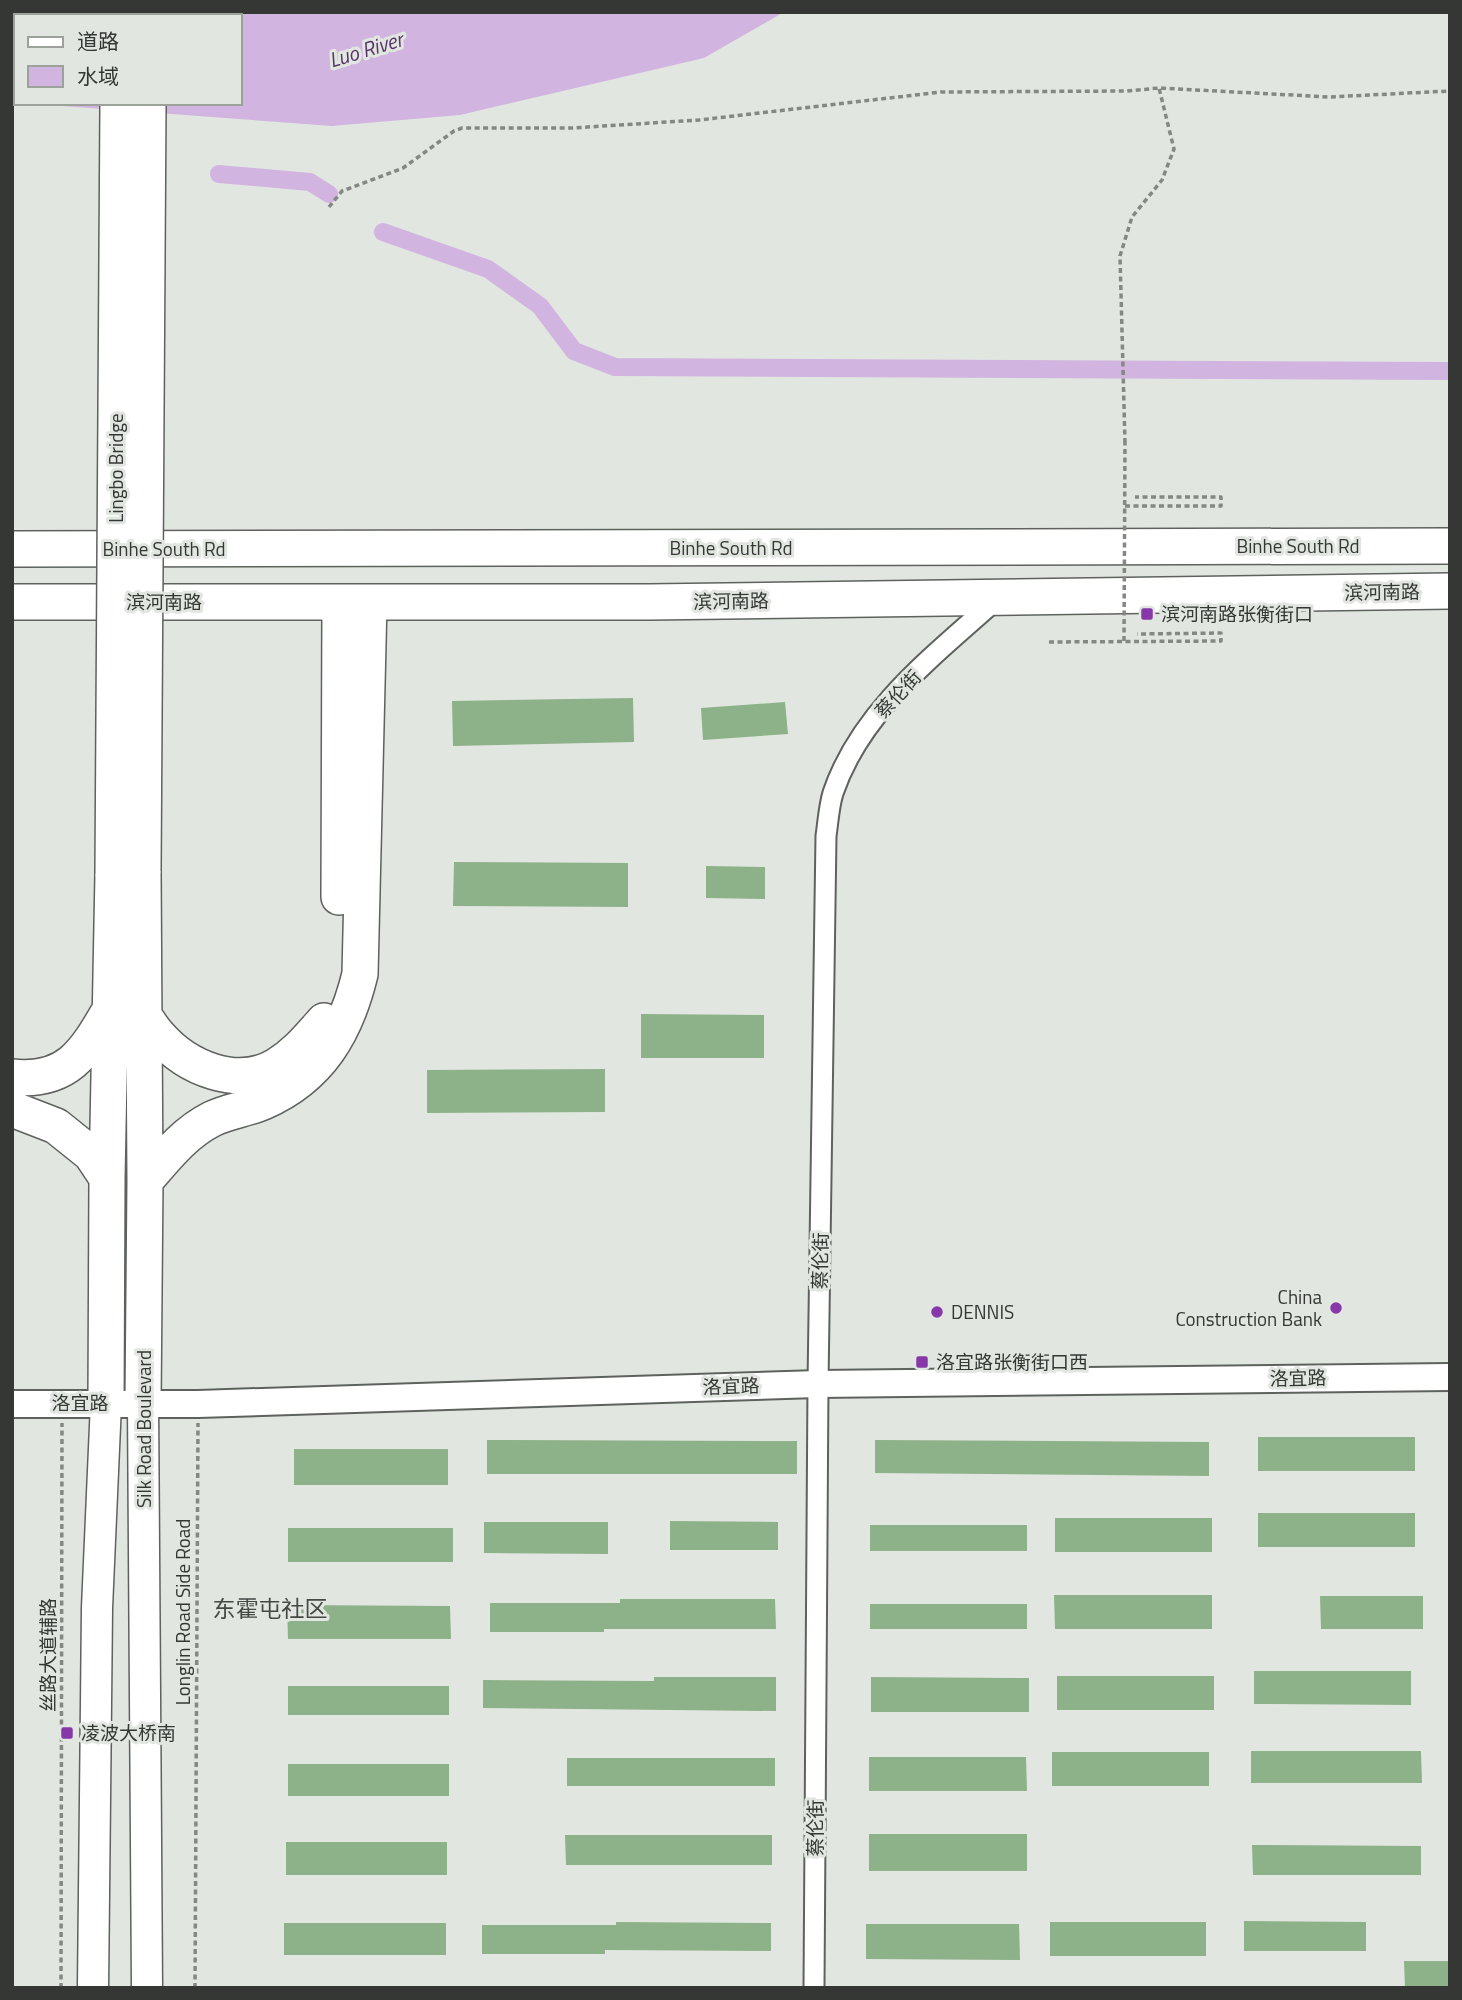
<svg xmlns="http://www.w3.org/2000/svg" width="1462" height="2000" font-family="'Titillium Web','Noto Sans SC',sans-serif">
<rect width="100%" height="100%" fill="#e1e7e0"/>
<path fill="#d2b4e1" d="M12 12H784L704 58 460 115 332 126 22 103H240V16H16V103H12Z"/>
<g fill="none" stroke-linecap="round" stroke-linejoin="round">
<path stroke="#d2b4e1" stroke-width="18" d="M219 174 310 182 329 194
M383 232 488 269 540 306 574 351 615 367 1450 371"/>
</g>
<path fill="#8db188" d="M633 698 634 742 453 746 452 701Z
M785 702 788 734 703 740 701 708Z
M454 862 628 863V907L453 906Z
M706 866 765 867V899L706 898Z
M641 1014 764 1015V1058H641Z
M605 1069V1112L427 1113V1070Z
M1258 1437H1415V1471H1258Z
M487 1440 797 1441V1474H487Z
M875 1440 1209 1442V1476L875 1473Z
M294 1449H448V1485H294Z
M1258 1513H1415V1547H1258Z
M1055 1518H1212V1552H1055Z
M670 1521 778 1522V1550H670Z
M484 1522H608V1554L484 1553Z
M870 1525H1027V1551H870Z
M288 1528H453V1562H288Z
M1054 1595H1212V1629H1055Z
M1320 1596H1423V1629H1321Z
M620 1599H775L776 1629H604V1632H490V1603H620Z
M870 1604H1027V1629H870Z
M287 1605 450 1606 451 1639H288Z
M1254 1671H1411V1705L1254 1704Z
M1057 1676H1214V1710H1057Z
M654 1677H776V1711L483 1708V1680L654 1681Z
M871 1677 1029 1678V1712H871Z
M288 1686H449V1715H288Z
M1251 1751H1421L1422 1783H1251Z
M1052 1752H1209V1786H1052Z
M869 1757H1026L1027 1791H869Z
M567 1758H775V1786H567Z
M288 1764H449V1796H288Z
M869 1834H1027V1871H869Z
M565 1835H772V1865H566Z
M286 1842H447V1875H286Z
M1252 1845 1421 1846V1875H1253Z
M1244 1921 1366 1922V1951H1244Z
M616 1922 771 1923V1951L605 1950V1954H482V1925H616Z
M1050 1922H1206V1956H1050Z
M284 1923H446V1955H284Z
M866 1924H1019L1020 1960 866 1959Z
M1404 1961H1450V1988H1405Z"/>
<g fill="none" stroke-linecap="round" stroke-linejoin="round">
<g stroke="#5d625d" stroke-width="23">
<path id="street" d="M814 1988 818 1384 826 836C828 822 829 806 833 793 861 710 936 654 998 598"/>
</g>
<g stroke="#5d625d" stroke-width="30">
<path id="secondary" d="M12 1404H198L818 1384 1450 1377"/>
</g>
<g stroke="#5d625d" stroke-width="33">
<path id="primary" d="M143 1403 147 1988
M93 1988 97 1608 106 1403"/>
</g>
<g stroke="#5d625d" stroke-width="38">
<path id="highway" d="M119 16V12
M149 16V12
M12 549 1450 546
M12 602H649L1450 591
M339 897 340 603
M143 1014C148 1021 153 1030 159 1036 187 1068 237 1089 276 1066 296 1054 309 1038 324 1021
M12 1077C69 1083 86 1051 111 1008
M12 1109 56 1126 91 1154 107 1178
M145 1181C165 1158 184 1133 212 1119 228 1111 247 1109 263 1102 320 1077 346 1032 360 974L369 602
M106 1403 107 1178 113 874
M143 1403 145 1181 143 871"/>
</g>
<path stroke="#848783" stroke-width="3.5" stroke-dasharray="5 3.5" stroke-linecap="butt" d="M329 207 342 191 403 168 454 131 462 128H572L699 120 941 92 1127 91 1159 88 1329 97 1450 91
M1125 443 1120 256 1132 217 1162 180 1174 149 1159 88
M1125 506H1221V497H1135
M1049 642 1221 641V633L1137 634
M61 1988 62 1423
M195 1988 198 1423"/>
<use href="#street" stroke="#fff" stroke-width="19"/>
<use href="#secondary" stroke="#fff" stroke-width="26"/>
<use href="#primary" stroke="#fff" stroke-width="30"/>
<use href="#highway" stroke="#fff" stroke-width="35"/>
<g stroke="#5d625d" stroke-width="38" stroke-linecap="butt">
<path id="highway-bridge" d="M143 871 148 103
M113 874 118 103"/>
</g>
<path stroke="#848783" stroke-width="3.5" stroke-dasharray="5 3.5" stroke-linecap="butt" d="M1124 641 1125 443"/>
<use href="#highway-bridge" stroke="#fff" stroke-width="35"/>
</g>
<g fill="#8738a8" stroke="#e1e7e0" stroke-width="2.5">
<rect x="1140" y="607" width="14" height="14" rx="3.5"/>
<circle cx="1336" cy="1308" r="7"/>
<circle cx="937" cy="1312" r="7"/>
<rect x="915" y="1355" width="14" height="14" rx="3.5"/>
<rect x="60" y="1726" width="14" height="14" rx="3.5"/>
</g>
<g text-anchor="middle" stroke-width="6" stroke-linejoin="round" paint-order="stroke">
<g font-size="19" fill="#353735" stroke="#e1e7e0">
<text transform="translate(116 468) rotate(-90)" y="7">Lingbo Bridge</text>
<text x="1298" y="553">Binhe South Rd</text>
<text x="731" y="555">Binhe South Rd</text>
<text x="164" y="556">Binhe South Rd</text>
<text transform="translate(1382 592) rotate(-1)" y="7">滨河南路</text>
<text transform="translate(731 601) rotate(-1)" y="7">滨河南路</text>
<text x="164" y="609">滨河南路</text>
<text transform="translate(898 694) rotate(-47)" y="7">蔡伦街</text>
<text transform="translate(820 1261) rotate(-89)" y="7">蔡伦街</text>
<text transform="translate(1298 1378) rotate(-1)" y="7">洛宜路</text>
<text transform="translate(731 1386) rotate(-2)" y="7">洛宜路</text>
<text x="80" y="1410">洛宜路</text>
<text transform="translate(144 1429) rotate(-90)" y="7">Silk Road Boulevard</text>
<text transform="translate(183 1612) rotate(-90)" y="7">Longlin Road Side Road</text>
<text transform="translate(48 1655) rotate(-90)" y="7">丝路大道辅路</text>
<text transform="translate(815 1828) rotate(-90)" y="7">蔡伦街</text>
</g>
<g font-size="19" fill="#353735" stroke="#e1e7e0" text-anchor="start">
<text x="1161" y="621">滨河南路张衡街口</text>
<text x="1322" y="1304" text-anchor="end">China<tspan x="1322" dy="22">Construction Bank</tspan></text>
<text x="951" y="1319">DENNIS</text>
<text x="936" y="1369">洛宜路张衡街口西</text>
<text x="81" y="1740">凌波大桥南</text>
</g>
<g font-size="21" font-style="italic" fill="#59336a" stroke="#e1e7e0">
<text transform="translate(366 50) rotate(-17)" y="7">Luo River</text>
</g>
<g font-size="23" fill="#454945" stroke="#e1e7e0">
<text x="270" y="1617">东霍屯社区</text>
</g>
</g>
<rect width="1462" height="2000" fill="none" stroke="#353735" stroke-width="28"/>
<rect x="14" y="14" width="228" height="91" fill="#e1e7e0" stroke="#9ca19c" stroke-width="2"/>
<rect x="28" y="37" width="35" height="10" fill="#ffffff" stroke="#9ca19c" stroke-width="2"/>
<text x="77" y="49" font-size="21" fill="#353735">道路</text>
<rect x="28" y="66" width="35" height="21" fill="#d2b4e1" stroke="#9ca19c" stroke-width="2"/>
<text x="77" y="84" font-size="21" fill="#353735">水域</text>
</svg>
